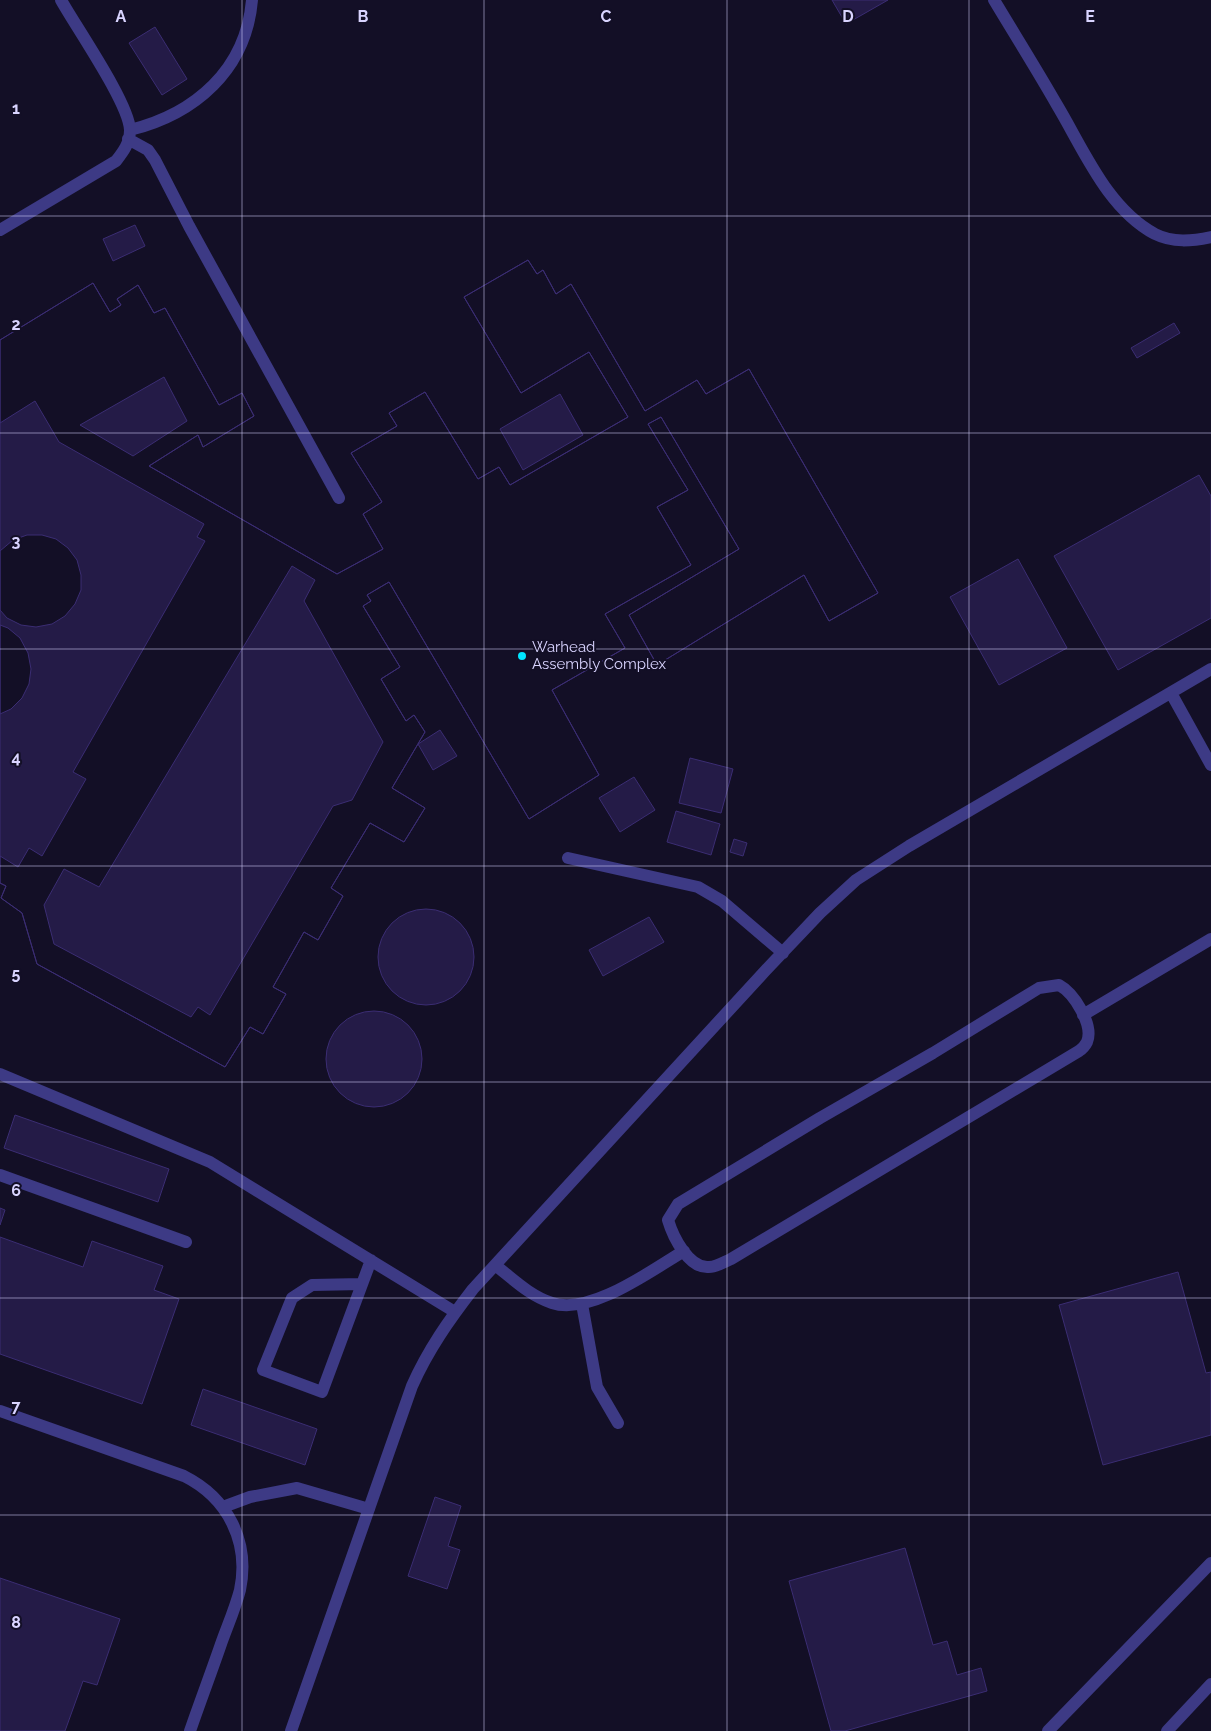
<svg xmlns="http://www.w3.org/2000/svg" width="1211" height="1731" font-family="Raleway,sans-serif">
<rect width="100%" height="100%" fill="#130f26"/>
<path fill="#241b47" stroke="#3b2d73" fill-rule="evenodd" d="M832 0H888L846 24Z
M155 27 187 79 162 95 129 43Z
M135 225 145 246 113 261 103 239Z
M528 260 537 274 543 270 556 294 571 284 645 411 697 380 706 394 749 369 878 593 829 621 804 575 657 665 629 615 739 549 661 417 648 424 688 490 657 507 691 565 605 614 625 648 552 690 599 775 529 819 389 582 367 595 371 601 363 606 400 667 381 679 406 721 414 715 425 732 392 788 425 808 404 842 370 823 331 888 343 896 318 940 304 932 273 987 286 994 263 1034 250 1027 225 1067 37 964 22 913 1 898 6 886 0 883V856L18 867 29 848 42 856 86 779 73 772 205 541 197 537 204 524 59 442 35 401 0 423V340L93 283 110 312 121 305 117 299 138 285 154 313 165 308 219 405 242 393 254 416 203 447 198 435 149 466 337 574 383 549 363 514 382 502 351 453 397 426 389 413 425 392 478 479 499 467 510 485 628 417 589 352 521 393 464 297ZM164 377 187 421 133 456 80 425ZM292 566 315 580 304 601 383 742 352 800 333 806 210 1015 198 1007 191 1017 54 944 44 905 64 869 99 887Z
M528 260 537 274 543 270 556 294 571 284 645 411 697 380 706 394 749 369 878 593 829 621 804 575 657 665 629 615 739 549 661 417 648 424 688 490 657 507 691 565 605 614 625 648 552 690 599 775 529 819 389 582 367 595 371 601 363 606 400 667 381 679 406 721 414 715 425 732 392 788 425 808 404 842 370 823 331 888 343 896 318 940 304 932 273 987 286 994 263 1034 250 1027 225 1067 37 964 22 913 1 898 6 886 0 883V340L93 283 110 312 121 305 117 299 138 285 154 313 165 308 219 405 242 393 254 416 203 447 198 435 149 466 337 574 383 549 363 514 382 502 351 453 397 426 389 413 425 392 478 479 499 467 510 485 628 417 589 352 521 393 464 297Z
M1174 323 1180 333 1137 358 1131 348Z
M560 394 583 435 523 470 500 429Z
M1199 475 1211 496V618L1118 670 1054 556Z
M27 535H42L56 539 68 548 77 560 81 575V590L75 604 65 616 52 624 36 627 21 625 7 618 0 610V551L13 540Z
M1018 559 1067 648 999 685 950 597Z
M0 625 8 628 20 638 28 653 31 669 29 684 22 698 11 709 0 714Z
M440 730 457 756 433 770 418 744Z
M690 758 733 769 721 813 679 803Z
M634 777 655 810 620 832 599 798Z
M676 811 720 824 711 855 667 842Z
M734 839 747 843 743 856 730 852Z
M378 957a48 48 0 1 1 96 0a48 48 0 1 1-96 0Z
M649 917 664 942 603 976 589 950Z
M326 1059a48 48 0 1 1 96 0a48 48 0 1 1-96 0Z
M15 1115 169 1169 158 1202 4 1148Z
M0 1208 5 1210 0 1225Z
M0 1237 83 1267 92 1241 163 1266 154 1290 179 1299 142 1404 0 1354Z
M1178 1272 1206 1373 1211 1372V1435L1103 1465 1059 1305Z
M203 1389 317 1429 305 1465 191 1425Z
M435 1497 461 1506 448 1546 460 1550 447 1589 408 1576Z
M905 1548 933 1645 947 1641 957 1675 981 1668 987 1691 845 1731H831L789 1581Z
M0 1578 120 1619 97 1685 83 1681 65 1731H0Z"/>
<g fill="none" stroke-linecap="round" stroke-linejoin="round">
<path stroke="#3d3a85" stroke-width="12" d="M994 0C1015 35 1037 70 1057 105 1084 150 1107 208 1155 234 1173 243 1192 241 1211 237
M130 130C195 114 246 70 252 0
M128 139 148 150 155 160 189 226 339 498
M0 230 116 161C123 152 130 143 130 130 129 103 76 27 61 0
M1171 693 1211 765
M568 858 698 887 722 901 783 953
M1059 985C1074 993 1094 1025 1087 1042 1085 1046 1082 1049 1079 1051L731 1259C724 1262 717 1267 709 1267 689 1269 673 1237 668 1220L678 1204 820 1118 933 1053 1039 988Z
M1083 1015 1211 939
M0 1074 210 1162 455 1312
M0 1175 186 1242
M495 1265C513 1279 530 1296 552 1303 590 1316 652 1270 684 1251
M362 1284 312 1285 292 1298 263 1370 322 1392 371 1260
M582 1304 597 1387 618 1423
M0 1411 184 1476C228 1498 250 1542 240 1590 235 1609 227 1627 221 1644 211 1673 200 1702 190 1731
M223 1507 250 1497 297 1488 369 1509
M291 1731 412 1386C428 1350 449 1320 473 1289L765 971 820 913 856 880 909 846 1211 669
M1048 1731 1211 1563
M1167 1731 1211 1684"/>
</g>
<path fill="none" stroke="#d9d4ff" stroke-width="1" stroke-opacity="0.55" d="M242 0V1731M484 0V1731M727 0V1731M969 0V1731M0 216H1211M0 433H1211M0 649H1211M0 866H1211M0 1082H1211M0 1298H1211M0 1515H1211"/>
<circle fill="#00e5ff" stroke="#130f26" stroke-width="2" cx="522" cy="656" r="5"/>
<g text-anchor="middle" stroke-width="4" stroke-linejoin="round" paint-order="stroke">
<g font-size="15" fill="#d9d4ff" stroke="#130f26" text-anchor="start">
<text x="532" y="652">Warhead<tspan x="532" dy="17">Assembly Complex</tspan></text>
</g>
</g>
<g font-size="16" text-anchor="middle" font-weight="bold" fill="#d9d4ff" stroke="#130f26" stroke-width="4" stroke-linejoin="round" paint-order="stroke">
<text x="121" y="22">A</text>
<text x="363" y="22">B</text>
<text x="606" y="22">C</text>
<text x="848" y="22">D</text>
<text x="1090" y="22">E</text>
<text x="16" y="114">1</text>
<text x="16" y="330">2</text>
<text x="16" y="547">3</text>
<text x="16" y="763">4</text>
<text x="16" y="979">5</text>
<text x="16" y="1196">6</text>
<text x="16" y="1412">7</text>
<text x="16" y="1628">8</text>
</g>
</svg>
